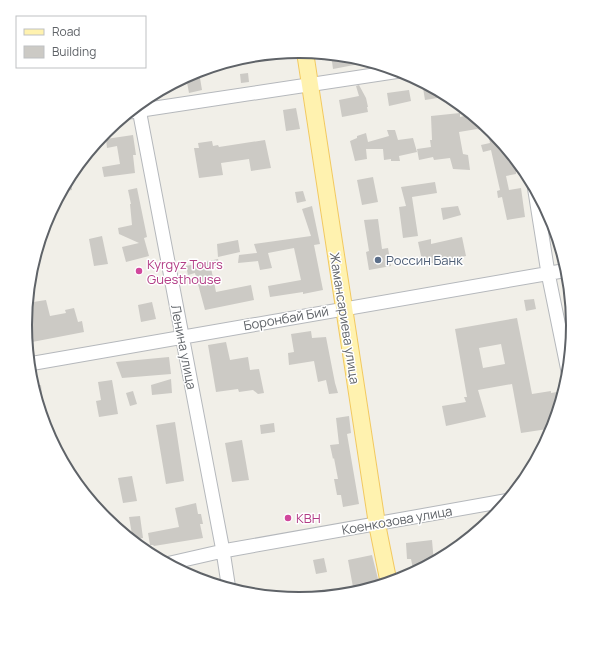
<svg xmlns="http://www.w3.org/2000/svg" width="599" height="651" font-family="Manrope,sans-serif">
<rect width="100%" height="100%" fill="#f1efe8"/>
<path fill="#cccac5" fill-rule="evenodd" d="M331 54 353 56 370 62 333 69Z
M199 72 202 90 189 93 186 77Z
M248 73 249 82 241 83 240 74Z
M359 85 366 98 368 107H367L368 112 342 117 339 100 359 96 356 86Z
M430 85 432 87 450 96 425 100 423 88Z
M409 90 411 101 389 106 387 93Z
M296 108 300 129 286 131 283 110Z
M460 113V117L473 114 494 132 512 154 513 160 517 159 520 164 521 170 516 172V174L506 176 509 190 521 188 525 217 507 220 502 197 498 198 497 191 500 190 491 150 483 152 481 145 490 143 487 128 480 130 477 129 459 132 463 154 468 155 470 170 453 169 450 158 434 160 433 157 419 160 417 149 431 147 430 140H432L431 116Z
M387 130H395L398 140 413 138 417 152 399 156 400 161H391V159L384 160 383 149H366L367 159 355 161 350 141 357 138V136L366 133 368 142 389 136Z
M133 135 136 155H133L135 173 104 177 102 167 120 164 117 146 107 148 106 139Z
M265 140 271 168 251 171 249 159 221 163 223 175 199 178 194 148H199L198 143 212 141 213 146 218 145 219 147Z
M70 175 72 190 61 192 67 182Z
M373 177 378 202 362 205 357 180Z
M435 182 437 193 412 197 418 236 403 238 399 207 406 206 401 187Z
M137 188 147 237 144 238 149 256 126 262 122 247 139 243 119 234 118 228 132 225 130 204H131L128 190Z
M303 191 306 201 297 203 295 192Z
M312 206 320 244 314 245 323 290 303 294V292L270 297 268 286 301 280 294 248 268 253 272 268 260 270 258 261 238 263 239 255 257 253 254 244 311 236 302 209Z
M458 206 461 215 443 220 441 208Z
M378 219 382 249 388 248 391 266 369 270 366 252 369 251 364 220Z
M102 236 108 264 94 266 89 239Z
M462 237 466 256 423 265 418 242 431 239V244Z
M238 240 240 252 218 257 217 244Z
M218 259 220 266 211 268 216 292 251 285 254 300 205 310 195 273 188 275 186 266Z
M534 299 536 309 526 311 524 300Z
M46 300 50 316 66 313 65 310 74 308 78 322 82 321 84 332 27 343 26 334 31 332V329H32L27 303Z
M152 302 156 319 141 322 138 305Z
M517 318 532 394 551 391V393L557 392 559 405 553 406 556 421 554 428 521 433 512 384 478 390 486 417 446 426 442 406 466 402 464 397H467L455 329ZM501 344 505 364 483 368 479 348Z
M311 331 312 338 326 337 335 383 338 393 329 394 326 380 318 382 314 361 289 365 288 353 294 352 291 334Z
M226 342 230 360 248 357 250 370 259 369 264 393 258 394 253 390 239 392 238 389 216 392 208 345Z
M169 357 171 374 122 378 116 362Z
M171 379 172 393 152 395 151 385Z
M112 380 118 414 99 417 96 401 101 400 98 382Z
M41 385 42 394 35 396 33 386Z
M133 391 137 404 130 406 126 393Z
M349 416 351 433 347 434 359 504 343 507 341 495H337L334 479H338L334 458 333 459 330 445 339 444 336 418Z
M175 422 184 481 166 484 156 425Z
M274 423 275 432 261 434 260 425Z
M242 440 249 480 232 482 225 443Z
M132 476 137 501 123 503 118 478Z
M196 503 198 514H201L203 524H200L203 538 154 546 153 545H150L148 533 179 527 175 508Z
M140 516 143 538 133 540 129 517Z
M432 540 434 563 414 574 411 559H407L406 543Z
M372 555 379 583 372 584 373 589 353 595 334 597 333 591 353 587 348 560Z
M324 558 327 572 316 574 313 560Z"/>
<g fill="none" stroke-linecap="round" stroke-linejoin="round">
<g stroke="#b5b8bc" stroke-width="15">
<path id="minor" d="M138 104 223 551 229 590
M129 112 400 71
M534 185 548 273 569 376
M29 364 568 270
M166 564 223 551 510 500"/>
</g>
<g stroke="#f2c960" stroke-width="18">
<path id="major" d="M305 52 377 524 389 584"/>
</g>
<use href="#minor" stroke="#fff" stroke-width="13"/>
<use href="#major" stroke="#fff2af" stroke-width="16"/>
</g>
<circle fill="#5c6f8a" stroke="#fff" stroke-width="1.5" cx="378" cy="260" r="4"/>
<g fill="#d1479c" stroke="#fff" stroke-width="1.5">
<circle cx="139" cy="271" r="4"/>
<circle cx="288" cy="518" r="4"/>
</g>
<g text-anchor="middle" stroke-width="3" stroke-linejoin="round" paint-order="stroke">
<g font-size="13" fill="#4e5e75" stroke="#fff" text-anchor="start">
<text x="386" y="265">Россин Банк</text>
</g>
<g font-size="13" fill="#b23c85" stroke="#fff" text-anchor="start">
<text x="147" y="269">Kyrgyz Tours<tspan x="147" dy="15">Guesthouse</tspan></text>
<text x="296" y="523">KBH</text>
</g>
<g font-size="13" fill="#5f6368" stroke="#fff">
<text transform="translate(286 318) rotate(-10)" y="5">Боронбай Бий</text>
<text transform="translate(345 318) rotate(81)" y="5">Жамансариева улица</text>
<text transform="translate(184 347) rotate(79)" y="5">Ленина улица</text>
<text transform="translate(397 520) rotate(-10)" y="5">Коенкозова улица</text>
</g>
</g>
<path d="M0 0H599V651H0ZM32 325a267 267 0 1 1 534 0a267 267 0 1 1-534 0Z" fill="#fff" fill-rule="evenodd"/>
<path fill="none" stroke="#5f6368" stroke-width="2" d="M32 325a267 267 0 1 1 534 0a267 267 0 1 1-534 0Z"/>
<rect x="16" y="16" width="130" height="52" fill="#ffffff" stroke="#bfc1c3"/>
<rect x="24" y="29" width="20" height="6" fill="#fff2af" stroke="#bfc1c3"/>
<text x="52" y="36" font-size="12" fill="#5f6368">Road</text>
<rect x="24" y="46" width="20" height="12" fill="#cccac5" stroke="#bfc1c3"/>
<text x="52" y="56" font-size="12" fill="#5f6368">Building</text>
</svg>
